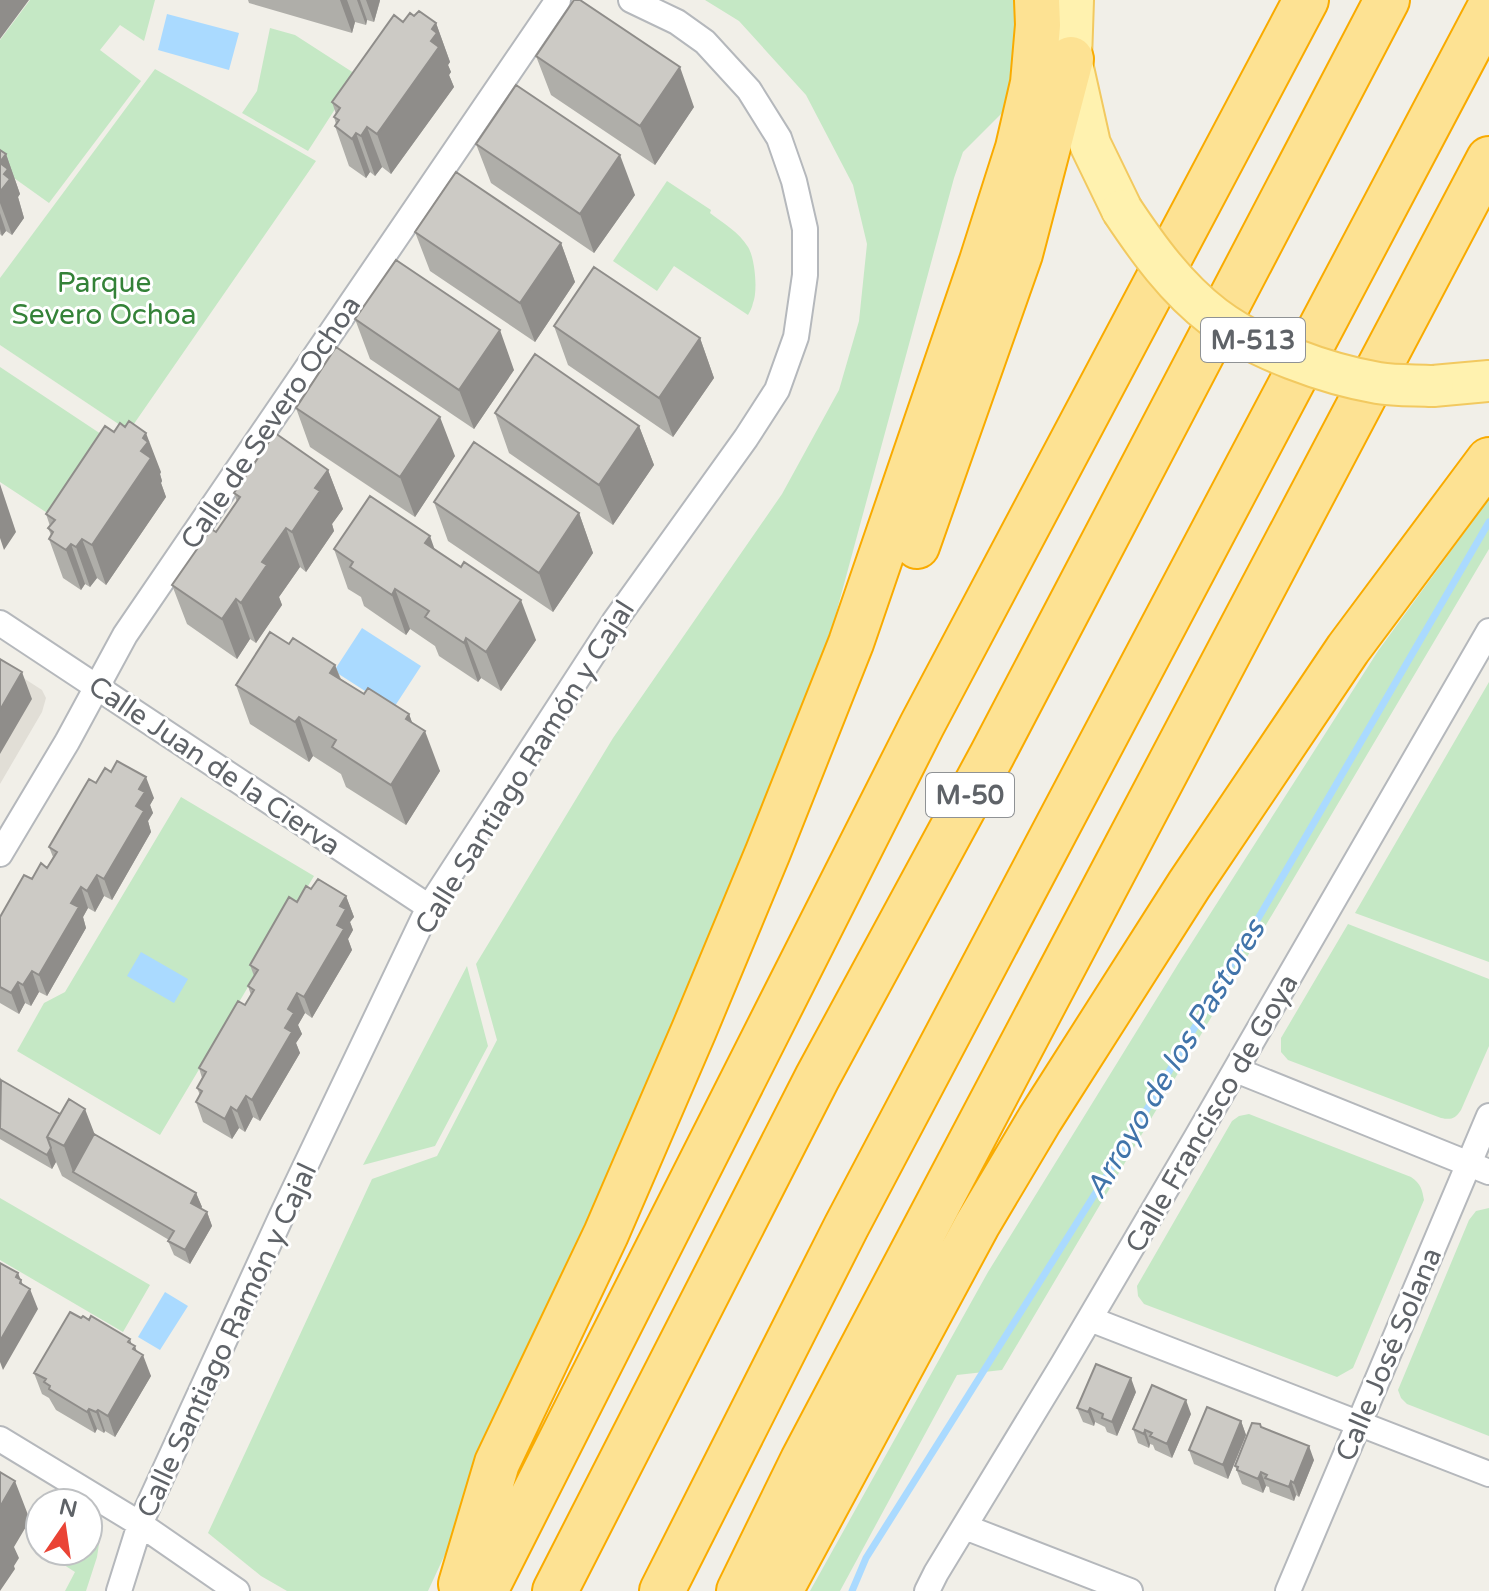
<svg xmlns="http://www.w3.org/2000/svg" width="1489" height="1591" font-family="'Varela Round',sans-serif">
<rect width="100%" height="100%" fill="#f1efe8"/>
<path fill="#e1ded6" d="M0 663 42 690 46 698 42 712 0 784Z"/>
<path fill="#c5e8c5" d="M30 0H155L144 41 120 25 100 50 141 81 49 203 0 168V40Z
M705 0H1027L1024 91 963 152 954 178 795 765 556 1315 428 1591H287L261 1576 208 1533 372 1179 437 1156 497 1040 476 964 613 738 782 494 839 390 859 321 867 244 853 185 806 95 739 21Z
M270 28 295 35 357 75 308 151 242 113 257 91Z
M155 69 316 161 129 431 0 345V278Z
M667 181 711 210 710 213C723 223 739 232 748 247 755 258 758 291 753 303 752 308 750 311 748 315L674 266 657 291 613 261Z
M0 367 110 440 61 522 0 482Z
M1489 499V549L1002 1370 957 1375 840 1591H810L988 1272 1180 961 1378 651Z
M1489 682V962L1355 913Z
M181 797 314 876 160 1135 17 1051 44 1003 65 992Z
M1348 924 1489 979V1046L1461 1110C1455 1119 1451 1120 1441 1118L1288 1060 1281 1052V1038Z
M467 966 488 1046 435 1146 363 1165Z
M1249 1114 1411 1177C1421 1184 1422 1189 1424 1200L1353 1368 1337 1377 1144 1304 1138 1296 1137 1286 1232 1121 1239 1116Z
M0 1198 150 1285 123 1332 0 1260Z
M1489 1208V1436L1407 1404 1401 1398 1398 1390 1469 1220 1476 1211Z
M88 1534 99 1544 97 1557 86 1591H65L75 1572 44 1552 88 1551Z"/>
<path fill="#aadaff" d="M167 14 239 33 229 70 158 50Z
M362 628 421 666 393 709 334 671Z
M141 952 188 979 174 1003 127 976Z
M165 1292 188 1306 160 1350 138 1337Z"/>
<g fill="none" stroke-linecap="round" stroke-linejoin="round">
<path stroke="#aadaff" stroke-width="7" d="M852 1591 866 1558 1132 1135 1489 522"/>
<g stroke="#b5b8bc" stroke-width="28">
<path id="street" d="M0 623 429 907
M0 854 67 742 125 635 558 0
M1236 1070 1489 1172
M1090 1319 1489 1474
M0 1439 140 1524 237 1591
M965 1527 1130 1591
M119 1591 140 1524 282 1215 429 907 614 622 746 438 777 390 796 337 805 275V229L794 181 779 138 749 90 705 42 677 22 631 0
M927 1591 936 1573 1063 1364 1196 1138 1489 631
M1288 1591 1489 1116"/>
</g>
<g stroke="#f2c960" stroke-width="44">
<path id="primary" d="M1073 0 1071 59 1090 144 1122 210
M1433 386 1489 381"/>
</g>
<g stroke="#f9ab00" stroke-width="48">
<path id="highway" d="M917 546 1020 254 1071 59
M461 1584 497 1463 606 1234 694 1030 768 852 851 643 982 261 1018 148 1033 83 1038 25 1037 0
M485 1591 922 725 1306 0
M555 1591 817 1078 992 755 1387 0
M662 1591 846 1227 1489 9
M739 1591 803 1460 1489 159
M780 1591 977 1225 1040 1119 1189 885 1348 649 1489 460"/>
</g>
<use href="#street" stroke="#fff" stroke-width="24"/>
<use href="#primary" stroke="#fff2af" stroke-width="40"/>
<use href="#highway" stroke="#fde293" stroke-width="44"/>
<g stroke="#f2c960" stroke-width="44" stroke-linecap="butt">
<path id="primary-bridge" d="M1122 210C1148 249 1176 288 1214 317 1256 349 1326 374 1378 383 1396 386 1415 385 1433 386"/>
</g>
<use href="#primary-bridge" stroke="#fff2af" stroke-width="40"/>
</g>
<path fill="#afaea9" d="M248 0H380V1L374 22 367 20 366 25 355 22 352 33 249 3Z
M414 16 436 23 450 62 448 65 451 72 449 75 454 87 391 174 382 167 375 176 370 172 366 178 349 166 335 126 336 124 334 117 336 114 332 102 403 22Z
M536 56 694 107 655 165 551 95Z
M476 144 635 195 594 253 491 183Z
M0 150 6 154 20 194 18 197 24 218 12 235 6 231 2 236 0 234Z
M415 232 561 243 575 282 535 342 430 271Z
M355 319 514 370 474 429 370 359Z
M554 326 700 338 714 378 673 437 568 365Z
M296 408 455 456 415 517 310 447Z
M495 413 639 426 654 465 613 525 509 453Z
M328 470 343 509 332 524 334 531 306 572 300 567 279 597 282 605 256 643 250 639 237 659 187 624 172 585 216 532 237 502 234 493Z
M161 472 160 474 162 481 161 483 166 497 106 585 97 578 90 587 85 584 81 590 63 578 49 539 51 535 48 528 50 526 46 514Z
M434 502 579 513 593 553 553 612 448 541Z
M334 549H434L536 640 501 691 481 678 478 682 439 656 435 646 410 629 406 635 364 606 361 597 348 589Z
M289 644 335 665 341 679 364 694 409 714 412 723 440 771 406 825 346 787 341 774 313 756 309 762 250 724 236 685Z
M96 783 154 798 150 805 153 813 148 821 151 832 112 900 104 896 95 912 88 908 83 917 86 928 47 996 39 992 31 1006 25 1003 19 1014 0 1003V917L32 879 47 868 53 857 49 847Z
M311 889 346 896 354 917 350 922 353 930 348 939 352 950 312 1018 305 1013 298 1025 302 1034 296 1043 300 1053 260 1121 253 1117 245 1132 239 1128 232 1139 203 1122 196 1102 200 1095 197 1088 202 1078 199 1068 245 1005 251 995 248 986 254 976 250 965 297 902Z
M0 1077 1 1080 196 1193 202 1207 200 1208 207 1212 212 1226 190 1264 174 1255 168 1241 169 1240 62 1176 56 1162 52 1169 0 1139Z
M132 1345 151 1376 115 1437 105 1431 104 1433 97 1429 95 1433 56 1410 49 1398 42 1394 34 1373Z
M1136 1392 1117 1436 1107 1432 1105 1427 1095 1422 1094 1426 1083 1422 1077 1408Z
M1191 1414 1172 1458 1155 1450 1153 1445 1150 1444 1149 1448 1138 1443 1133 1429Z
M1241 1421 1246 1435 1228 1479 1194 1464 1189 1450Z
M1261 1427 1314 1460 1299 1497 1296 1495 1294 1501 1270 1492 1269 1487 1266 1486 1263 1493 1242 1484 1235 1466Z"/>
<path fill="#8f8d8a" d="M0 0H29L0 39Z
M340 0H347L355 22 352 33Z
M357 0H360L367 20 366 25Z
M366 0H380L374 22Z
M436 23 450 62 448 65 451 72 449 75 454 87 391 174 377 134 431 41 432 29Z
M680 67 694 107 655 165 640 126Z
M367 127 382 167 375 176 361 136Z
M356 133 370 172 366 178 352 139Z
M6 154 20 194 18 197 24 218 12 235 0 203V162Z
M620 155 635 195 594 253 580 214Z
M0 213 6 231 2 236 0 229Z
M561 243 575 282 535 342 520 303Z
M500 330 514 370 474 429 459 390Z
M700 338 714 378 673 437 659 398Z
M440 417 455 456 415 517 400 477Z
M639 426 654 465 613 525 599 485Z
M146 433 161 472 160 474 162 481 161 483 166 497 106 585 92 545 141 451 143 438Z
M328 470 343 509 332 524 334 531 306 572 292 532 315 488Z
M0 484 16 532 4 550 0 538Z
M579 513 593 553 553 612 539 573Z
M286 528 300 567 279 597 282 605 256 643 241 603 262 562Z
M430 536 444 576 425 543Z
M82 539 97 578 90 587 76 547Z
M71 544 85 584 81 590 66 550Z
M395 589 410 629 406 635 392 595Z
M236 599 250 639 237 659 222 619Z
M521 600 536 640 501 691 486 652Z
M466 638 481 678 478 682 464 643Z
M335 665 350 705 330 673Z
M22 672 32 699 0 754V710Z
M409 714 419 741 425 731 440 771 406 825 391 785 406 719Z
M299 717 313 756 309 762 295 722Z
M146 777 154 798 150 805 153 813 148 821 151 832 112 900 104 879 136 806 139 789Z
M97 875 104 896 95 912 87 891Z
M81 887 88 908 83 917 86 928 47 996 39 975 71 903Z
M346 896 354 917 350 922 353 930 348 939 352 950 312 1018 304 997 337 925 340 906Z
M32 971 39 992 31 1006 23 985Z
M18 982 25 1003 19 1014 11 993Z
M297 993 305 1013 298 1025 302 1034 296 1043 300 1053 260 1121 252 1100 285 1028 288 1009Z
M246 1096 253 1117 245 1132 237 1111Z
M231 1107 239 1128 232 1139 225 1119Z
M85 1109 100 1148 73 1172 64 1146Z
M51 1148 56 1162 52 1169 47 1155Z
M196 1193 202 1207 196 1217 191 1203Z
M207 1212 212 1226 190 1264 185 1250Z
M18 1273 27 1295 30 1289 38 1309 3 1370 0 1362V1341L16 1277Z
M130 1339 133 1349 135 1346 140 1361 143 1355 151 1376 115 1437 108 1416Z
M1131 1378 1136 1392 1117 1436 1112 1422Z
M1186 1400 1191 1414 1172 1458 1167 1444Z
M1090 1408 1095 1422 1094 1426 1088 1412Z
M89 1409 97 1429 95 1433 87 1412Z
M98 1410 105 1431 104 1433 96 1412Z
M1241 1421 1246 1435 1228 1479 1223 1465Z
M1145 1430 1150 1444 1149 1448 1144 1434Z
M1309 1446 1314 1460 1299 1497 1294 1483Z
M1261 1472 1266 1486 1263 1493 1258 1479Z
M15 1481 30 1520 14 1547 19 1558 14 1566 15 1569 0 1591V1507Z
M1291 1481 1296 1495 1294 1501 1289 1487Z"/>
<path fill="#cccac5" stroke="#8f8d8a" stroke-width="2" d="M574 0H580L680 67 640 126 536 56Z
M419 11 436 23 432 29 437 33 431 41 439 47 377 134 367 127 361 136 356 133 352 139 335 126 339 120 334 117 340 108 332 102 394 15 403 22 410 13 414 16Z
M516 85 620 155 580 214 476 144Z
M0 150 6 154 0 162Z
M0 163 8 169 4 174 10 179 0 192Z
M456 172 561 243 520 303 415 232Z
M396 260 500 330 459 390 355 319Z
M594 267 700 338 659 398 554 326Z
M336 347 440 417 400 477 296 408Z
M535 354 639 426 599 485 495 413Z
M129 421 146 433 143 438 148 442 141 451 151 458 92 545 82 539 76 547 71 544 66 550 49 539 53 532 48 528 55 520 46 514 105 426 114 432 120 423 125 427Z
M275 433 328 470 315 488 320 491 292 532 286 528 262 562 267 565 241 603 236 599 222 619 172 585 211 529 216 532 240 497 234 493Z
M474 442 579 513 539 573 434 502Z
M370 496 430 536 425 543 461 567 464 562 521 600 486 652 466 638 464 643 425 617 429 611 395 589 392 595 350 567 353 562 334 549Z
M270 632 289 644 293 638 335 665 330 673 364 694 368 688 409 714 406 719 425 731 391 785 332 747 336 740 299 717 295 722 236 685Z
M0 659 22 672 0 710Z
M117 761 146 777 139 789 145 792 136 806 144 811 104 879 97 875 87 891 81 887 71 903 79 907 39 975 32 971 23 985 18 982 11 993 0 987V917L24 875 32 879 41 863 47 868 57 852 49 847 89 779 96 783 105 768 111 772Z
M318 879 346 896 340 906 346 909 337 925 344 929 304 997 297 993 288 1009 294 1013 285 1028 292 1032 252 1100 246 1096 237 1111 231 1107 225 1119 196 1102 202 1091 197 1088 206 1072 199 1068 238 1001 245 1005 254 990 248 986 258 970 250 965 289 897 297 902 306 886 311 889Z
M1 1080 60 1114 47 1137 51 1148 47 1155 0 1128Z
M69 1099 85 1109 64 1146 47 1137Z
M94 1134 196 1193 191 1203 207 1212 185 1250 168 1241 174 1231 73 1172Z
M0 1263 18 1273 16 1277 21 1280 20 1283 30 1289 0 1341Z
M70 1312 81 1318 83 1316 89 1320 91 1316 130 1339 128 1342 135 1346 133 1349 143 1355 108 1416 98 1410 96 1412 89 1409 87 1412 49 1389 50 1386 44 1382 46 1379 34 1373Z
M1096 1364 1131 1378 1112 1422 1102 1418 1103 1414 1090 1408 1088 1412 1077 1408Z
M1152 1385 1186 1400 1167 1444 1150 1436 1152 1433 1145 1430 1144 1434 1133 1429Z
M1207 1407 1241 1421 1223 1465 1189 1450Z
M1252 1423 1260 1424 1261 1427 1309 1446 1294 1483 1291 1481 1289 1487 1265 1478 1267 1475 1261 1472 1258 1479 1237 1470 1238 1467 1235 1466Z
M0 1472 15 1481 0 1507Z"/>
<g text-anchor="middle" stroke-width="6" stroke-linejoin="round" paint-order="stroke">
<g fill="#fff" stroke="#8f9295" stroke-width="2">
<rect x="1201" y="318" width="104" height="44" rx="6"/>
<rect x="926" y="773" width="88" height="44" rx="6"/>
</g>
<g font-size="26" font-weight="bold" fill="#5f6368">
<text x="1253" y="349">M-513</text>
<text x="970" y="804">M-50</text>
</g>
<g font-size="28" fill="#348238" stroke="#fff">
<text x="104" y="292">Parque<tspan x="104" dy="32">Severo Ochoa</tspan></text>
</g>
<g font-size="28" fill="#5f6368" stroke="#fff">
<text transform="translate(270 422) rotate(-56)" y="10">Calle de Severo Ochoa</text>
<text transform="translate(215 765) rotate(34)" y="10">Calle Juan de la Cierva</text>
<text transform="translate(524 767) rotate(-58)" y="10">Calle Santiago Ramón y Cajal</text>
<text transform="translate(1211 1113) rotate(-60)" y="10">Calle Francisco de Goya</text>
<text transform="translate(226 1340) rotate(-65)" y="10">Calle Santiago Ramón y Cajal</text>
<text transform="translate(1388 1354) rotate(-67)" y="10">Calle José Solana</text>
</g>
<g font-size="30" font-style="italic" fill="#4174aa" stroke="#fff">
<text transform="translate(1175 1059) rotate(-59)" y="10">Arroyo de los Pastores</text>
</g>
</g>
<g transform="translate(64 1527) rotate(13)"><circle r="38" fill="#ffffff" stroke="#bfc1c3" stroke-width="2"/>
<path d="M0-6L14 30L0 20L-14 30Z" fill="#ea4335"/>
<text y="-12" font-size="22" font-weight="bold" text-anchor="middle" fill="#5f6368">N</text>
</g>
</svg>
